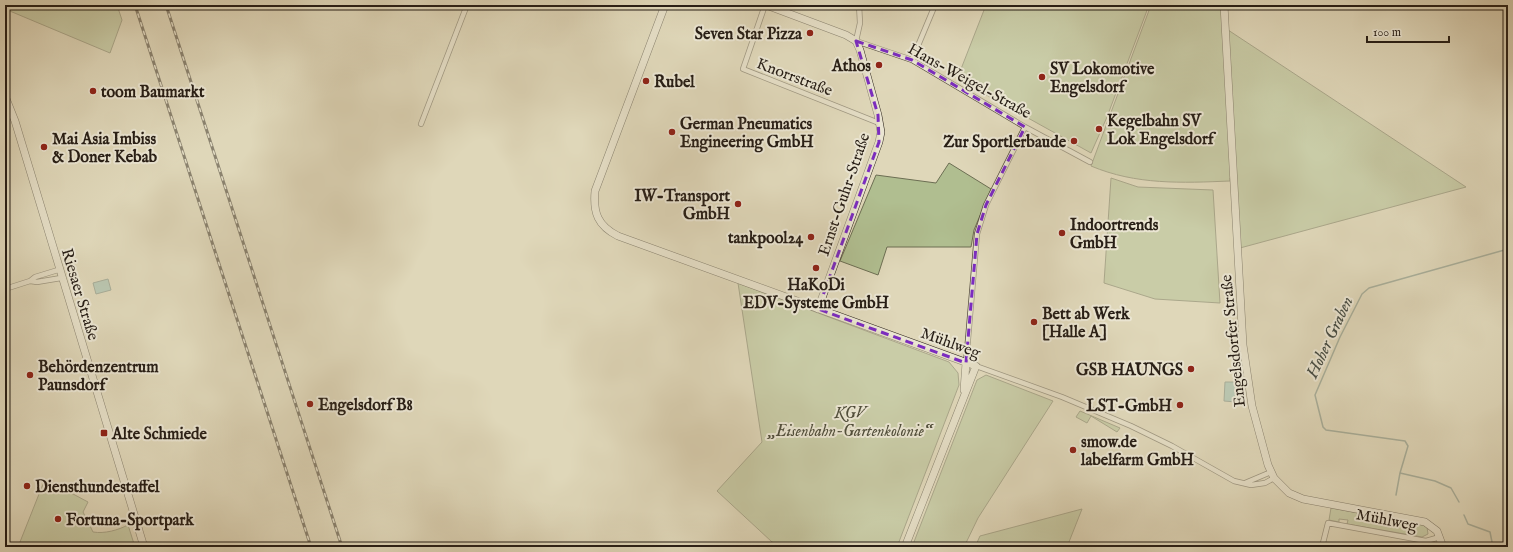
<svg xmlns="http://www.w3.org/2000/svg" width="1513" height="552" font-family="'IM FELL English',serif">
<rect width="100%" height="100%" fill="#dfd7b9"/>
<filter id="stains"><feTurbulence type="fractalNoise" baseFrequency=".005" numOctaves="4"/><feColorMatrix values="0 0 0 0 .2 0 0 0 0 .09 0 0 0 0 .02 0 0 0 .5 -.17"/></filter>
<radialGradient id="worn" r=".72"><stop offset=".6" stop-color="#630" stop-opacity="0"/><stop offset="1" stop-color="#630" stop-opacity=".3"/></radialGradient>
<path fill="#b0be90" stroke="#6c6e53" d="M5 5H117L122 20 110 53 5 9Z
M986 5H1149L1107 117 1091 153 1028 118V114L1025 112 1021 114 959 80 962 73 961 69Z
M1151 5H1221L1222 26 1466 187 1240 248 1236 178H1230V181C1182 183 1136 185 1091 166Z
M949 163 991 189 974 230 971 247H887L878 275 840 261 876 175 936 183Z
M1111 178 1138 187 1213 190 1220 303 1155 299 1104 283Z
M738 283 949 362 958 373 959 385 897 547H781L772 542 717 491 762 442Z
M986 375 1053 401 978 518 964 547H912L977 380Z
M1080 411 1120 428 1117 432 1091 416 1087 423 1076 417Z
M45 479 88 502 83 512 93 532C105 534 118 530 128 525L135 547H18Z
M1331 508 1423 525 1427 527 1428 534 1422 537 1347 524 1348 520 1339 519V522L1329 520Z
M1082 509 1067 547H975L980 536Z"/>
<path fill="#93bab0" stroke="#687c72" d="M108 279 111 290 96 294 93 283Z
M1225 382H1237L1236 402 1224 401Z"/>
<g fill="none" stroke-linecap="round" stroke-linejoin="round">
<path stroke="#687c72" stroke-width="1.5" d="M1508 105 1506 117 1508 144
M1396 495 1400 473
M1459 502 1451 488 1435 481 1400 473 1408 446 1405 441 1326 430 1323 427 1315 395 1340 337 1362 294 1369 288 1508 249
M1464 515 1468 524 1490 532 1493 547"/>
<g stroke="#554c3f" stroke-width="6">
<path id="street" d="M765 5 743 69 879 123
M859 5 860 23 856 41 912 60 1025 127 1090 162
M912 60 935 5
M421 124 467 5
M30 281 37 282 61 278
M5 289 30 281 35 277 58 270
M966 363 977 234 986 205 1025 127
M976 366 1062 397 1131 426 1172 446 1234 481 1251 485 1265 483 1274 478
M1245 483 1271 472
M1322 547 1328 523 1426 541 1440 537"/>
</g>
<g stroke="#271e16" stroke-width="8">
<path id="secondary" d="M665 5 595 191C593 213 598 226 618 236L976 366 905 547
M766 5 846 35 856 41 860 50 878 115 881 132 879 142 818 309
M1224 5 1243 345 1252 406 1268 465 1274 478 1289 493 1303 499 1425 522 1437 531 1443 547
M5 96 15 121 144 547
M964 390 966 363"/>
</g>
<use href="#street" stroke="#eae5d2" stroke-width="4.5"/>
<use href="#secondary" stroke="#eae5d2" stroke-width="7"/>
<g stroke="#271e16" stroke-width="3">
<path id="rail" d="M135 5 311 547
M166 5 342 547"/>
</g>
<use href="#rail" stroke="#eae5d2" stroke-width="1.5" stroke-dasharray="4.5" stroke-linecap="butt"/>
</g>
<path d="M0 0H1513V552H0ZM856 41 912 60 1025 127 986 205 977 234 966 363 818 309 879 142 878 115Z" fill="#dfd7b9" fill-opacity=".55" fill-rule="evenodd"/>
<path fill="none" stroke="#7b2cbf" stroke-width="3" stroke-dasharray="8 5" stroke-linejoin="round" d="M856 41 912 60 1025 127 986 205 977 234 966 363 818 309 879 142 878 115Z"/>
<g fill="#8f2418" stroke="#eae5d2" stroke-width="1.5">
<circle cx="810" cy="33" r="4"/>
<circle cx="879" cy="65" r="4"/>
<circle cx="1042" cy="77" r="4"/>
<circle cx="646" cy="81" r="4"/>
<circle cx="93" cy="91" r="4"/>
<circle cx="1099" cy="129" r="4"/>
<circle cx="672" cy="132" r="4"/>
<circle cx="1074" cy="141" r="4"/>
<circle cx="44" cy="147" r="4"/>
<circle cx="738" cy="204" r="4"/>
<circle cx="1062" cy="233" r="4"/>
<circle cx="811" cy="237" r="4"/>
<circle cx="816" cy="268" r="4"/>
<circle cx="1034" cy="322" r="4"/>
<circle cx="1191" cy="369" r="4"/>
<circle cx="30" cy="375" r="4"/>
<circle cx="310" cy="404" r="4"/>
<circle cx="1180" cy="405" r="4"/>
<rect x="100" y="429" width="8" height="8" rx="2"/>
<circle cx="1073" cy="450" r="4"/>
<circle cx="27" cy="486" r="4"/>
<circle cx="58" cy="519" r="4"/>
</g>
<g text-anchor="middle" stroke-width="4" stroke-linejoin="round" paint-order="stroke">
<g font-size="16" font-weight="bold" fill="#271e16" stroke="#eae5d2" text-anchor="start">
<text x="802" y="39" text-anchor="end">Seven Star Pizza</text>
<text x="871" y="71" text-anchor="end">Athos</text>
<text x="1050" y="74">SV Lokomotive<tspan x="1050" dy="18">Engelsdorf</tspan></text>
<text x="654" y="87">Rubel</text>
<text x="101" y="97">toom Baumarkt</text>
<text x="1107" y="126">Kegelbahn SV<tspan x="1107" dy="18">Lok Engelsdorf</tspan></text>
<text x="680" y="129">German Pneumatics<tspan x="680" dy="18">Engineering GmbH</tspan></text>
<text x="52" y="144">Mai Asia Imbiss<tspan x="52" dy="18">&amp; Doner Kebab</tspan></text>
<text x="1066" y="147" text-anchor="end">Zur Sportlerbaude</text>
<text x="730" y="201" text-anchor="end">IW-Transport<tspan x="730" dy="18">GmbH</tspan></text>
<text x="1070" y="230">Indoortrends<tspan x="1070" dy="18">GmbH</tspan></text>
<text x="803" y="243" text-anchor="end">tankpool24</text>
<text x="816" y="290" text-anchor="middle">HaKoDi<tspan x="816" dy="18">EDV-Systeme GmbH</tspan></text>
<text x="1042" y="319">Bett ab Werk<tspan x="1042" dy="18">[Halle A]</tspan></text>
<text x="38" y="372">Behördenzentrum<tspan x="38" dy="18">Paunsdorf</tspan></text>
<text x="1183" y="375" text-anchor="end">GSB HAUNGS</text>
<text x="318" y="410">Engelsdorf B8</text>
<text x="1172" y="411" text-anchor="end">LST-GmbH</text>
<text x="112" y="439">Alte Schmiede</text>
<text x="1081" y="447">smow.de<tspan x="1081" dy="18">labelfarm GmbH</tspan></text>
<text x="35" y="492">Diensthundestaffel</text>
<text x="66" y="525">Fortuna-Sportpark</text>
</g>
<g font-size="16" fill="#271e16" stroke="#eae5d2">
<text transform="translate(795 76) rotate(21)" y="6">Knorrstraße</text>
<text transform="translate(970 80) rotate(29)" y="6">Hans-Weigel-Straße</text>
<text transform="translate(843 194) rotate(-71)" y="6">Ernst-Guhr-Straße</text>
<text transform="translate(81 294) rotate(73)" y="6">Riesaer Straße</text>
<text transform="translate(1232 341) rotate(-96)" y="6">Engelsdorfer Straße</text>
<text transform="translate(951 342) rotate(20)" y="6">Mühlweg</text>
<text transform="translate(1387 519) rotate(11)" y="6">Mühlweg</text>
</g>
<g font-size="16" font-style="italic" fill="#504e3b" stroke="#eae5d2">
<text x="850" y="418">KGV<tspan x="850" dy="18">„Eisenbahn-Gartenkolonie“</tspan></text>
</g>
<g font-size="17" font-style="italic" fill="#474d44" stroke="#eae5d2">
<text transform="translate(1329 337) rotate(-65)" y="6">Hoher Graben</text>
</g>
</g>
<rect width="1513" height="552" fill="none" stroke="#dfd7b9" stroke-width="20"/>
<rect x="6" y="6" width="1501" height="540" fill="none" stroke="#271e16" stroke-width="2"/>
<rect x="10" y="10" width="1493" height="532" fill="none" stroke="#271e16"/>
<path d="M1367 36v6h82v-6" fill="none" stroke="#271e16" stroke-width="2"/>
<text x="1373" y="36" font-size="12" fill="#271e16" stroke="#eae5d2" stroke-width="3" paint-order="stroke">100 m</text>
<rect width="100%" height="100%" filter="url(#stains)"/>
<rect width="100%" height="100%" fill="url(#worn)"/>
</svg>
